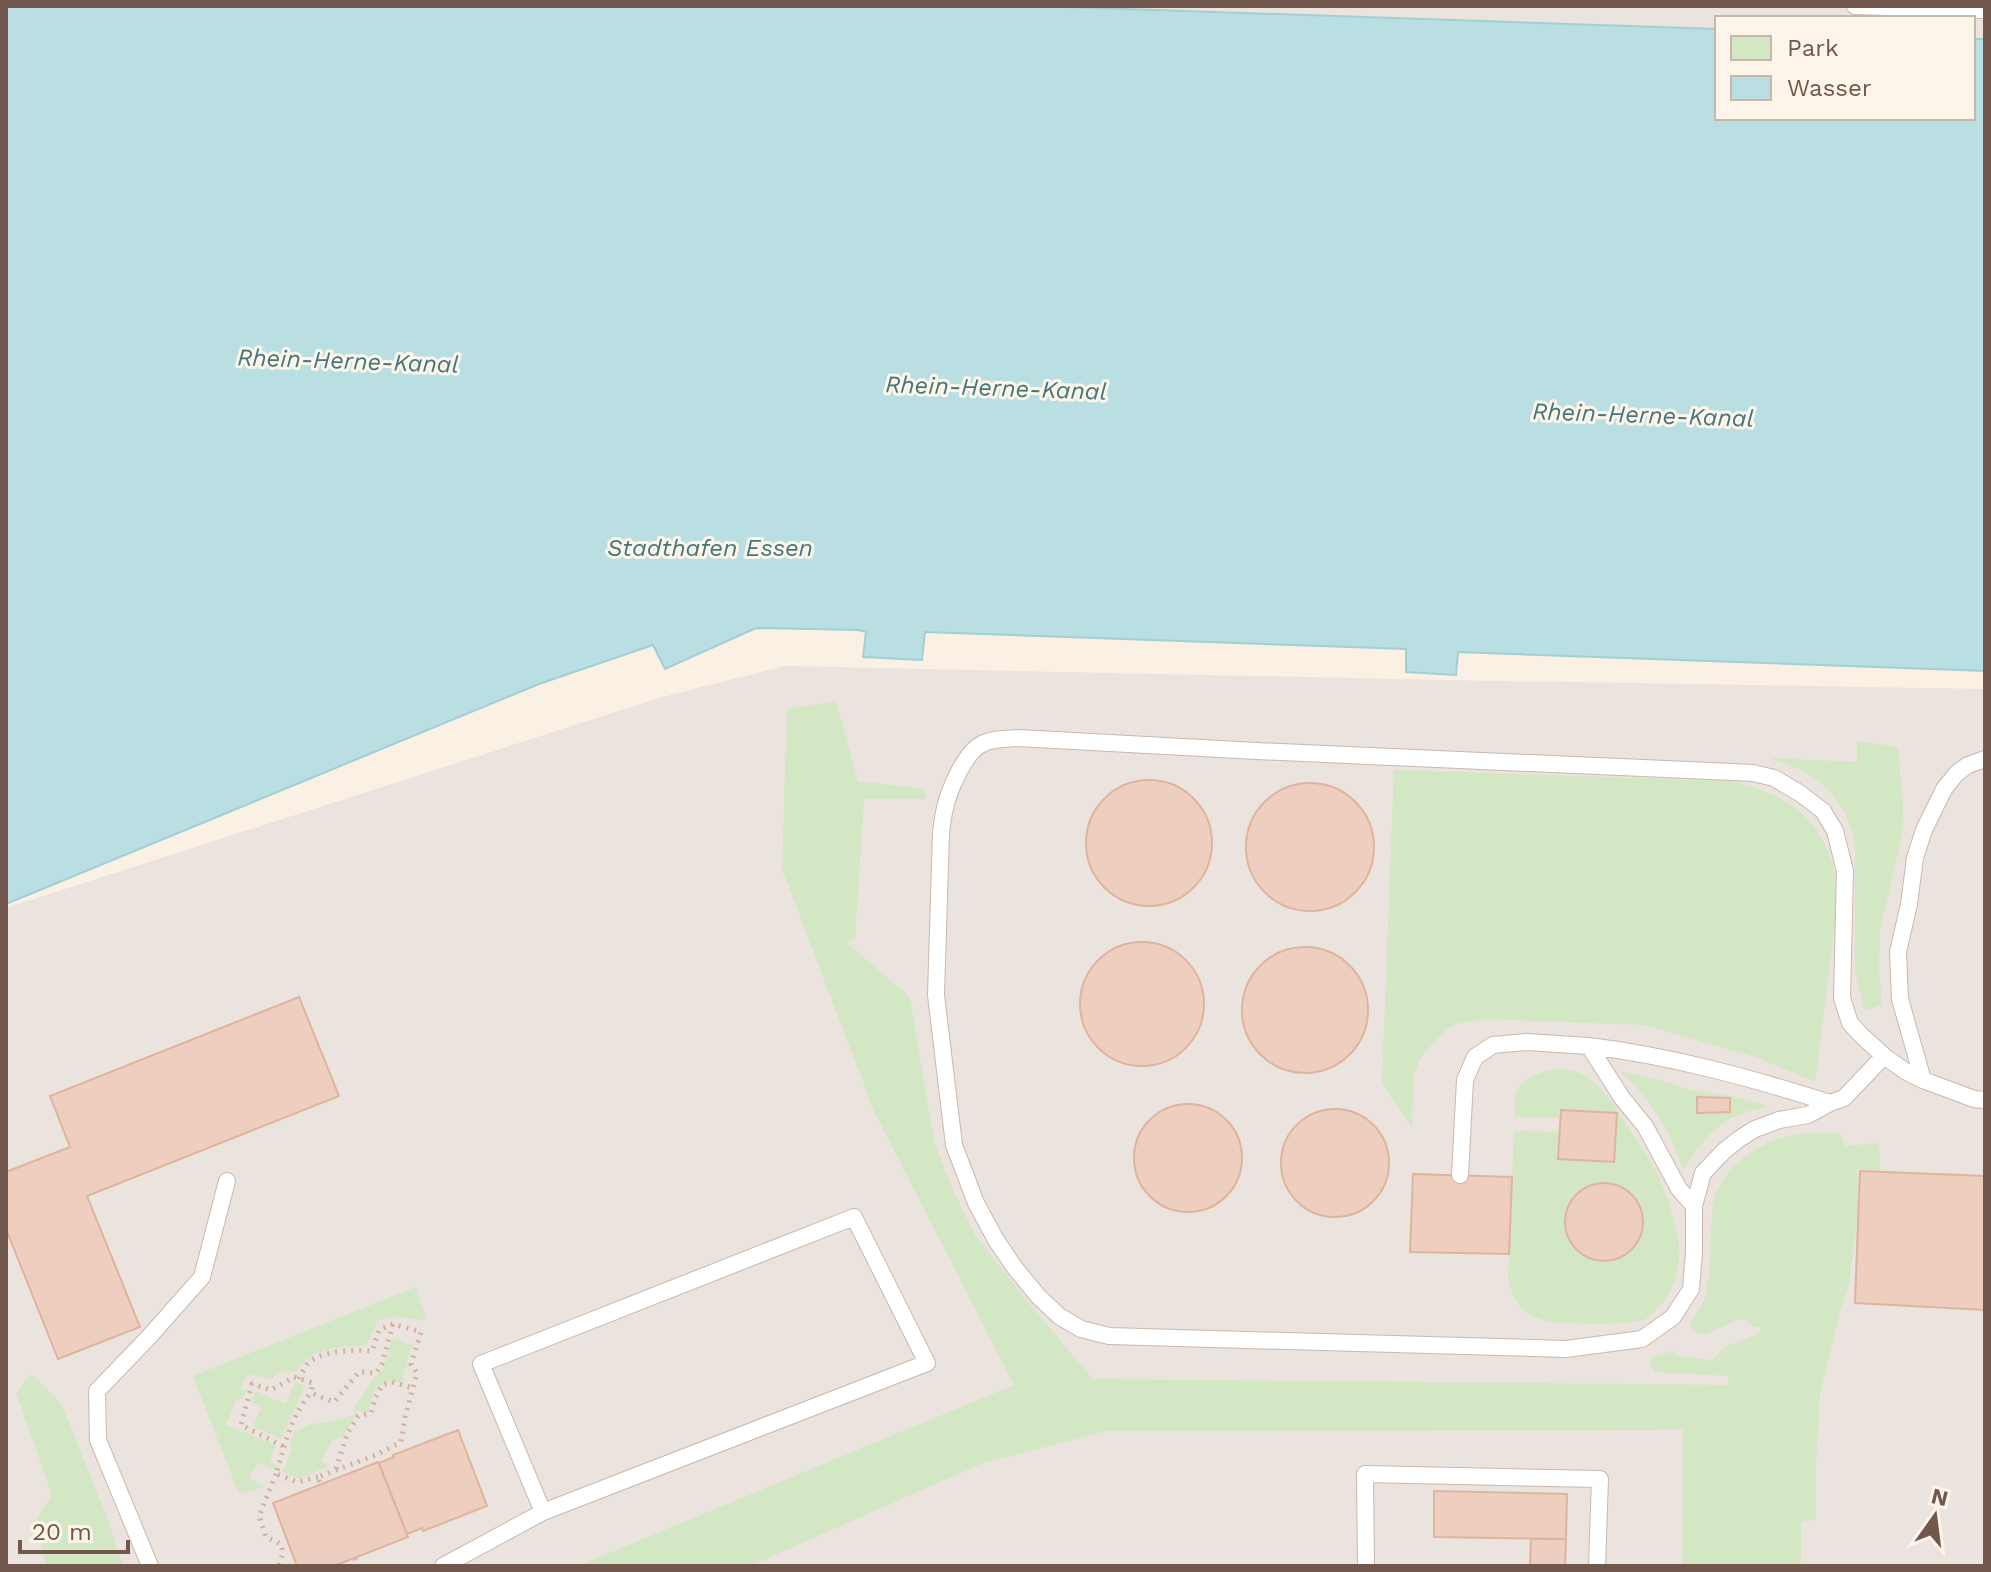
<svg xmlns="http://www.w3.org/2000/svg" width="1991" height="1572" font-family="'Work Sans',sans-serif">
<rect width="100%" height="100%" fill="#faf0e4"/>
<path fill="#eae3de" d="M1038 6H1985V39H1973V18H1717V29Z
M785 666 1441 680 1985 689V1566H6V908L659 698Z"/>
<path fill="#d4e7c4" d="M836 701 858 781 924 789 926 799H864L855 939 846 942 910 997 934 1141 950 1183 975 1235 1031 1306 1093 1379 1728 1385V1376L1655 1372 1650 1365 1651 1358 1673 1351 1676 1356 1712 1360 1727 1346 1758 1334 1762 1326 1752 1327 1747 1321 1739 1319 1705 1335 1694 1332 1690 1327C1693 1317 1700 1309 1704 1300 1706 1294 1707 1287 1708 1281 1712 1255 1709 1227 1714 1201 1720 1168 1765 1138 1797 1134 1811 1132 1826 1133 1840 1133L1845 1146 1879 1143 1880 1171 1857 1169 1859 1204 1849 1284 1840 1311 1820 1393 1816 1463V1519L1801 1522V1566H1682L1683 1430 1106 1431 983 1463 750 1566H578L1014 1385 874 1111 782 869 787 709Z
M1857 741 1898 747 1903 804 1902 837 1880 927 1879 970 1882 1005 1865 1011 1855 972V841C1849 815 1833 789 1810 775 1798 767 1782 763 1769 758L1857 762Z
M1394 770 1730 781C1780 792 1818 813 1833 866 1840 894 1833 943 1829 971 1824 1008 1820 1045 1815 1082L1758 1058 1645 1025 1485 1019 1459 1023 1445 1030 1420 1058 1413 1078 1412 1128 1382 1082Z
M1562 1069C1573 1070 1582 1073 1590 1079 1606 1092 1618 1110 1628 1127 1637 1141 1647 1155 1655 1169 1665 1188 1674 1218 1678 1239 1682 1263 1676 1290 1659 1307 1655 1310 1650 1317 1646 1319 1635 1325 1580 1324 1566 1323 1534 1322 1516 1312 1508 1280L1514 1131 1560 1132 1559 1159 1614 1161 1616 1113 1561 1118 1515 1117C1515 1110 1514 1103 1515 1097 1519 1077 1545 1070 1562 1069Z
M1620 1071 1660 1080 1691 1090 1730 1096 1769 1106C1721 1116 1709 1131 1683 1170 1670 1130 1651 1099 1620 1071Z
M416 1287 426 1319 422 1321 399 1316 379 1320 366 1345C337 1348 314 1346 296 1372L283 1371 270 1379 248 1374 240 1389 246 1391 242 1399H237L226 1425 276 1445 270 1461 276 1465 275 1470 258 1463 249 1478 264 1487 239 1494 193 1376Z
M393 1338 412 1345 401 1383 392 1380 375 1389 368 1412 353 1410 374 1378 384 1368Z
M31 1374 62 1405 106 1515 123 1566H46L37 1517 52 1495 16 1393Z
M295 1382 305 1386 281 1439 253 1426 261 1408 251 1402 256 1391 285 1404Z
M355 1415 343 1436 332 1441 321 1461 329 1466 299 1479 283 1472 292 1447 289 1444 295 1432 311 1424 335 1421Z"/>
<path fill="#badfe3" stroke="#a1cfd4" stroke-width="2" d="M6 6H1038L1717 29V118H1973V39H1985V671L1458 652 1456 675 1406 672V649L925 632 922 660 863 657 866 632 858 630 756 628 665 669 653 645 539 684 6 904Z"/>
<path fill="#eecebe" stroke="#dfb49f" stroke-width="2" d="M1086 843a63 63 0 1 1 126 0a63 63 0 1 1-126 0Z
M1246 847a64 64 0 1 1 128 0a64 64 0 1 1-128 0Z
M1080 1004a62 62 0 1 1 124 0a62 62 0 1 1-124 0Z
M1242 1010a63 63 0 1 1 126 0a63 63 0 1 1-126 0Z
M299 997 339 1096 87 1196 140 1327 58 1359 6 1229V1172L70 1147 50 1096Z
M1697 1097 1730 1098V1112L1697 1113Z
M1134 1158a54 54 0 1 1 108 0a54 54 0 1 1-108 0Z
M1281 1163a54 54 0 1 1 108 0a54 54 0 1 1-108 0Z
M1561 1110 1617 1113 1614 1162 1558 1159Z
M1860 1171 1985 1176V1310L1855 1303Z
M1413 1174 1512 1177 1509 1254 1410 1252Z
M1565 1222a39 39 0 1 1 78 0a39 39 0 1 1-78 0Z
M458 1430 487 1506 423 1531 422 1528 407 1534 379 1463 394 1457 393 1455Z
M378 1462 408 1537 334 1566H297L273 1503Z
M1434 1491 1567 1494 1566 1539 1434 1537Z
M1531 1539H1566L1565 1566H1530Z"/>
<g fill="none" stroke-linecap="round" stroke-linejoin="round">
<g stroke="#cbb8ab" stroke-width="18">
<path id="lane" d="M1855 6 1985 10
M1589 1046C1671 1056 1751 1078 1830 1103
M1884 1056 1844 1098 1830 1103 1808 1115 1779 1120 1755 1129 1739 1139 1724 1151 1703 1173 1694 1206V1252L1691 1289 1673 1317 1642 1339 1566 1349 1109 1336 1081 1329 1059 1316 1038 1296 1015 1268 996 1240 976 1203 954 1145 936 995 941 833C942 825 943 816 945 808 949 790 965 752 982 744 993 738 1007 739 1019 738L1256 751 1733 772 1753 773 1774 778 1801 794 1823 811 1835 831 1845 871 1842 998 1850 1023 1862 1036 1884 1056 1905 1071 1923 1080 1974 1099 1985 1100
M1923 1080 1900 999 1898 952 1909 904 1915 858 1924 830 1944 789 1957 773 1968 765 1985 759
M1460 1175 1465 1080 1475 1057 1493 1045 1527 1042 1589 1046 1622 1098 1645 1126 1679 1189 1694 1206
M150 1566 98 1440 97 1391 148 1338 202 1277 227 1181
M443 1566 543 1512 927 1363 854 1217 481 1364 543 1512
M1366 1566 1365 1474 1600 1479 1597 1566"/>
</g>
<path stroke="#d3b1a1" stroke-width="5" stroke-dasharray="2 6" stroke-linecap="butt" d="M299 1379C302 1373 305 1366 309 1362 326 1350 352 1350 372 1351L379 1330 393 1324
M283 1446 241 1425 252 1384 271 1390 294 1377 313 1383 311 1393
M336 1469 347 1434 358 1416 371 1413 375 1399 382 1385 392 1382 413 1388
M276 1474 259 1516 266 1537 281 1544 283 1553 279 1566
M318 1477 297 1482 276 1474C285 1445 290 1417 311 1393L334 1402 359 1372 376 1373 382 1364 393 1324 421 1332 411 1364 417 1373 405 1417 401 1442 376 1455 318 1477 320 1484
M355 1558 359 1566"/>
<use href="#lane" stroke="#fff" stroke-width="16"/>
</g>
<g text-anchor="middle" stroke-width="6" stroke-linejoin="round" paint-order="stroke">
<g font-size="24" font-style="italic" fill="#43777c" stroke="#fef5ea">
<text transform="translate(348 361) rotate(2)" y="8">Rhein-Herne-Kanal</text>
<text transform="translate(996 388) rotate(2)" y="8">Rhein-Herne-Kanal</text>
<text transform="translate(1643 415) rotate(2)" y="8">Rhein-Herne-Kanal</text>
<text x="710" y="556">Stadthafen Essen</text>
</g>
</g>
<rect width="1991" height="1572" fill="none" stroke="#71574c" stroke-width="16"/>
<rect x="1715" y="16" width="260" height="104" fill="#fef5ea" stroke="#c6b6ab" stroke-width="2"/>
<rect x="1731" y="36" width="40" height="24" fill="#d4e7c4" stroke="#c6b6ab" stroke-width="2"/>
<text x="1787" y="56" font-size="24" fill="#71574c">Park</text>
<rect x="1731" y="76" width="40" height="24" fill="#badfe3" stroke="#c6b6ab" stroke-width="2"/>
<text x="1787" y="96" font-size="24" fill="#71574c">Wasser</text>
<g transform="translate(1935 1516) rotate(14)" stroke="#fef5ea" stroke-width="6" paint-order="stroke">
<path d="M0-6L14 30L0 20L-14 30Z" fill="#71574c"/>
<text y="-12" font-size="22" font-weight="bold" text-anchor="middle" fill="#71574c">N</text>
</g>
<path d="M20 1540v12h108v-12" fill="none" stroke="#71574c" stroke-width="4"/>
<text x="32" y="1540" font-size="24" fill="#71574c" stroke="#fef5ea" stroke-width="6" paint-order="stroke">20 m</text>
</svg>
